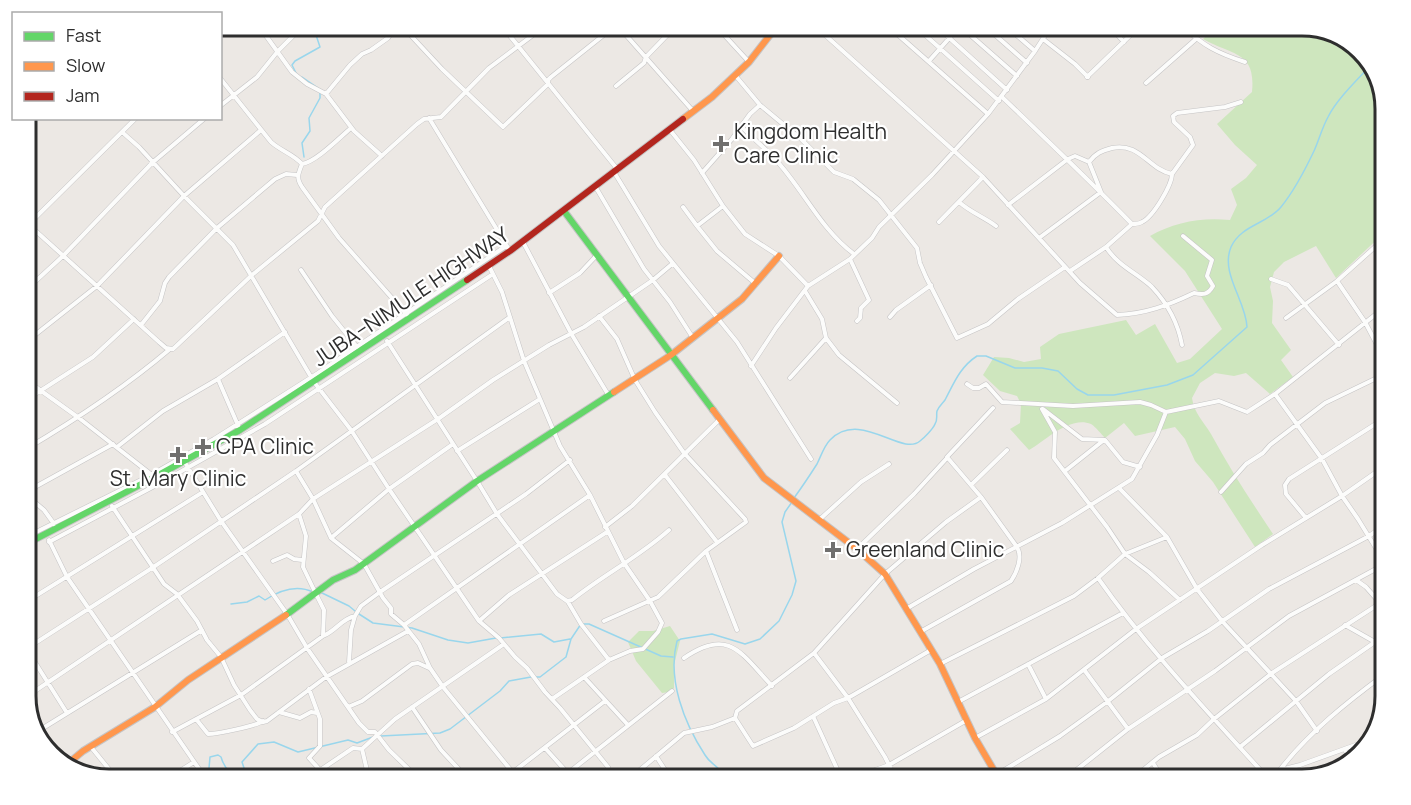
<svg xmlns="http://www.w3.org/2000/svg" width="1411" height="805" font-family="Manrope,sans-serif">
<rect width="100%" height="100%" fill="#ece8e4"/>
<path fill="#cee6be" d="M1217 26H1302L1343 37 1372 63 1385 104V133L1378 146 1385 161V232L1336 278 1316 246 1284 262 1274 272 1270 287 1273 301 1272 323 1291 350 1281 360 1293 377 1270 394 1246 373 1234 376 1215 373 1200 383 1192 398C1194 413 1203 421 1211 434 1230 469 1251 501 1273 534L1255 547 1213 482 1195 461 1185 439 1175 427 1135 436 1124 423 1105 438C1101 434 1096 427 1091 424 1070 415 1045 441 1029 450L1010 429 1020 423 1021 404 1017 396 1000 391 983 375 994 357 1009 358 1024 362 1041 359 1040 347 1059 334 1126 320 1136 335 1155 324 1177 363 1190 359 1222 329 1185 271 1150 236C1174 222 1202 217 1230 220L1237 205 1231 189 1246 178 1257 165 1235 145 1217 124 1252 92C1256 51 1233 56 1203 39Z
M670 626 680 641 674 665V688L669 692 662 693 636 661 628 642 639 631H653Z"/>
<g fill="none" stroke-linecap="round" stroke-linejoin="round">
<path stroke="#99d6ec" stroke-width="1.5" d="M296 73 292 65 295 61 320 47 313 26
M302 77 318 88
M304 157 302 143 310 131 309 118 320 98V92
M794 498C802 487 810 475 817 464 821 456 824 446 830 440 860 409 902 457 920 441 924 438 933 429 935 424 938 420 936 415 937 411 939 406 942 404 945 400 954 383 960 367 977 356H986L1015 368H1042L1058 371 1077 389 1088 395H1114L1167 385 1193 375 1247 327C1246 301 1220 273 1231 247 1241 225 1267 224 1281 207 1294 191 1305 170 1314 151 1319 140 1322 128 1328 117 1337 99 1358 79 1372 64
M320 592 349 606 355 611
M231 604 247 602 259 596 265 600C280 590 296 584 313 592
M359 614 373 623 412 628 448 640 468 643 496 638
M500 638 541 634 554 642 570 639
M536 677H540L566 657 571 639 581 624H589L661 656 673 657
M381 736 440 733 450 729 500 691 509 681 531 677
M208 779 210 757 218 755 221 757C225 770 231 775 244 778L246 774 242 762 258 744 274 742 298 752 348 740 357 743 373 737
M721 779C721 764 712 767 705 755 684 723 667 679 677 641L681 639 712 634 745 644 760 639 779 621 792 595 796 581 782 522 785 512 792 502"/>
<g stroke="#c5c4c5" stroke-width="5">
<path id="street" d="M259 26 292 72 307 84 326 94 354 131 382 156
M402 26 442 69 503 127 548 84V80L551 77 615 26
M502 26 618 170
M618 26 693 111
M716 26 749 62
M815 26 983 177 1080 283 1117 315C1145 314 1169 305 1194 293 1203 295 1208 295 1213 286L1207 276 1212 260 1183 236
M888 26 988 114
M915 26 999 101
M936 26 1007 90
M960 26 1017 76
M985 26 1027 63
M1006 26 1035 51
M1109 26 1124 42
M1182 26C1204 46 1217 53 1245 62
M1043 39 1075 64 1088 77
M929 61 960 26
M1087 77 1140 26
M220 78 271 142C281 151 293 154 302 164 316 162 339 138 351 128
M1146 83 1196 39
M616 86 644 63 646 57 676 26
M326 94 350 65 362 54 371 50 388 38 396 26
M1002 97C1046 139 1090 181 1132 224L1106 247 1070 271
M760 105 801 139 834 172 853 179 879 200 917 248 920 263 926 277 957 338 988 324 1018 299 1065 267
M220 106 257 77 278 51 303 26
M429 118 510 251
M741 126C751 137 764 147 774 158 802 187 820 229 854 254
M670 130 694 160 723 206 745 234 779 256 808 286
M122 132 139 147 184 196 233 245 314 382 351 430 389 489 479 621 499 638 515 657 527 668 545 692 560 708 608 767
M302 164C298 174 296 178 302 187L339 238 407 315
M614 172 659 246 737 342 811 459
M702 173 732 139 750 114 760 105 735 75
M595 186 644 269 670 302 693 338
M959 202C970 212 984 217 996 226
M1008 205 1068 159 1075 156 1089 162
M723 206 697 226 717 251 756 284
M683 207 697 226
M939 222 983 177
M28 224 159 342 166 348 173 349 252 275 318 221 325 207 417 124 424 119 441 117 489 68 545 26
M1132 224C1135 224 1139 224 1142 222 1153 217 1172 185 1172 174
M26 227 136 118
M1039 238 1101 192 1089 162C1096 153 1101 151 1112 148 1140 142 1148 169 1172 174L1193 145 1190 137 1174 122 1173 116 1177 113 1225 107 1241 102
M523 242 572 335 609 396
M1106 247C1118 266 1137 273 1152 287 1167 303 1178 323 1182 345
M850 259 869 300 861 308 860 318 857 321
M489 266 502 292 524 361 560 446 590 495 624 563 650 601 662 623 658 632 643 649 630 651 609 660 552 699
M301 270 332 316 357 347
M1271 279 1288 285 1339 345
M1337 281 1365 322 1385 360
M26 290 64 255 152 163 205 118
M805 291 822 319 826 338 839 355 897 403
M549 293 580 273 596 256
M599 316 617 339 635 380 655 412 684 453 745 519 746 522 706 551 658 597 604 621
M890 317 896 310 931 285
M1286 318 1337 281 1385 238
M141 325 160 301 165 283 169 277 217 228 275 179 286 174 297 175
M387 341 477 481 497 514 557 594 567 601 572 600C603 575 639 557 669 530
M26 342 97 286 184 196 261 130
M751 366 776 328 808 286 850 259 872 238 879 227 932 175 988 114 1035 51 1051 26
M790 378 826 338
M218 379 240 430
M26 380 79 418 152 475
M967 384 973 388H979L986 384 1002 402 1073 406 1140 402 1151 405 1166 412 1219 401 1247 412 1275 394 1385 307
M1275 394 1322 459 1342 496 1358 519 1385 563
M26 400 93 357 134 319
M1042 409 1055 432 1054 458 1107 527 1125 554 1149 572 1180 600
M1043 409 1082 439 1105 440 1123 462 1140 467
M117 447 163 411 218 379 285 332
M26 449C77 419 124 388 170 349
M457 451 540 399
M184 461 221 521 287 614 307 648 359 723 368 732H375L389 750 419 779
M296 471 313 499 331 538 364 564 383 598 391 608V614L404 625 419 644 430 668 443 687 518 779
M1065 471 1104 440
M665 475 717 542
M971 485 1007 450
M1119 488 1167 537 1197 589 1222 621 1296 701 1317 731
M26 492 113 444
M1221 492 1246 464 1263 453 1270 445 1325 403 1385 374
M26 495 44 510 57 528
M112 506 164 584 177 594 197 621 207 640 221 657 234 685 250 710 257 719 263 722 267 721 326 677 408 631
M299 514 306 536 303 567 315 592
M1306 518 1286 494 1285 485 1289 479 1385 418
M819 520 861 482 889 464
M605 527 632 506 719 420
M26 537 151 475 214 439 318 373 506 246
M331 538 389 489 453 444
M49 540 67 577 206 779
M49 542 164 481 265 424 493 274
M857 549 914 494 947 458
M706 551 737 630
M273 561 287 555 294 559 302 560
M1098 578C1147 648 1207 711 1264 774
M1356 580 1366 587 1380 603
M316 594 324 610 323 636
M26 602 203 492
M568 602 581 624 609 660
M906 609 974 569 1062 523 1132 479 1157 435 1166 412
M479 621 509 595 607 532
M404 625 590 495
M1345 625 1375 642
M920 632 1011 581C1017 572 1023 557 1017 547L981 497 947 457 993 408
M26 648 67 713
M26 649 152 568 296 471 510 317
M931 650 848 698 834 703 794 728 753 746 735 718 737 711 814 653 885 574 946 522 981 497
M814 653 848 698 885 757 896 779
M684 658C729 627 741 653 772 686
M349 662 351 630 355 616
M940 664 1074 596 1098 578 1125 554 1167 537
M1028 664 1046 699
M1085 671 1128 729
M584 677 628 725
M309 689 320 719V746L309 758 320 770
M26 697 299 514 313 499 438 419 493 380 549 345 584 327 653 280 672 264
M958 702 1123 613
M348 707 362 701 412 664 418 663 429 668
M412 707 441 750 468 779
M279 712 300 718 311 712 317 713
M813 716 838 771
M196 719 208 734C217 734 256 726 263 721
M172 732 241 695 323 636C336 631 341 619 355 616L361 606 380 592 526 494 570 460
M35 733 202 630
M975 738 1046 699 1136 629 1262 545 1342 496 1385 466
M91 747 117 779
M1240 747 1329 674 1385 635
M545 748 573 779
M362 749 369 779
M1345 750 1352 760
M656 756 671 779
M60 761 68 762
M1153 763 1163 779
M1279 771C1308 733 1347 702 1385 674
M568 773 672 691
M996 775 1060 736 1107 702 1162 658 1208 631 1269 589 1369 536 1385 525
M167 779 194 762
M307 779 353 748 362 749 395 719 504 644
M504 779 605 701
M629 779 684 733 712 727 735 718
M819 779 838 771 846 779
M850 779 889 765 967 720
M860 779 870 775
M1065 779 1128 729 1215 671 1289 616 1385 564
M1132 779 1159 757 1197 735 1214 719 1272 673 1385 600
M1250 779 1264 774 1300 765 1372 739"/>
</g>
<g stroke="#c5c4c5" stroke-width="8">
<path id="fast" d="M564 211 713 410
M26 544 155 477 240 430 467 280
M286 615 333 580 355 570 477 481 614 392"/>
</g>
<g stroke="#c5c4c5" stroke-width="8">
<path id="slow" d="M683 119 712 97 749 62 777 26
M614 392 671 355 742 299 779 256
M713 410 764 478 857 549 885 574 940 664 975 738 999 779
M65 766 83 751 155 707 188 680 286 615"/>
</g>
<g stroke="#c5c4c5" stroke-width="8">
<path id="jam" d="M467 280 510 251 683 119"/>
</g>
<use href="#street" stroke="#fcfcfb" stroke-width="4"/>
<use href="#fast" stroke="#63d668" stroke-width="6"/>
<use href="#slow" stroke="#ff974d" stroke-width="6"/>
<use href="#jam" stroke="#b3261e" stroke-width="6"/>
</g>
<g fill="#706f6e" stroke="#fff" stroke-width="2">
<path d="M718 135h6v6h6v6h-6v6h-6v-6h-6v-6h6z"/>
<path d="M200 438h6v6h6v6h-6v6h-6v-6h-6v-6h6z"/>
<path d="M175 446h6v6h6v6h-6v6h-6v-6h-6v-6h6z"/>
<path d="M830 541h6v6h6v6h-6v6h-6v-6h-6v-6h6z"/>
</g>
<g text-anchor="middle" stroke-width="4.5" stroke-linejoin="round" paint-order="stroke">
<g font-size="21" fill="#2e2e2e" stroke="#fff" text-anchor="start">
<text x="734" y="139">Kingdom Health<tspan x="734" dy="24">Care Clinic</tspan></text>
<text x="216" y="454">CPA Clinic</text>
<text x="178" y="486" text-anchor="middle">St. Mary Clinic</text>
<text x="846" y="557">Greenland Clinic</text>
</g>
<g font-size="21" fill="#2e2e2e" stroke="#fff">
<text transform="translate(411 297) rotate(-34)" y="7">JUBA–NIMULE HIGHWAY</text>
</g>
</g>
<path d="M0 0H1411V805H0ZM109 36H1302A73 73 0 0 1 1375 109V696A73 73 0 0 1 1302 769H109A73 73 0 0 1 36 696V109A73 73 0 0 1 109 36Z" fill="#fff" fill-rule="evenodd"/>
<path fill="none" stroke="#2e2e2e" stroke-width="3" d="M109 36H1302A73 73 0 0 1 1375 109V696A73 73 0 0 1 1302 769H109A73 73 0 0 1 36 696V109A73 73 0 0 1 109 36Z"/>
<rect x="12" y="12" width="210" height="108" fill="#ffffff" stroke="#ababab" stroke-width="1.5"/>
<rect x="24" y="32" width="30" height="9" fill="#63d668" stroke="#ababab" stroke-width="1.5"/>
<text x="66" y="42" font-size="18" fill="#2e2e2e">Fast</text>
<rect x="24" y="62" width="30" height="9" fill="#ff974d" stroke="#ababab" stroke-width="1.5"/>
<text x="66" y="72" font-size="18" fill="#2e2e2e">Slow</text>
<rect x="24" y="92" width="30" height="9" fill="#b3261e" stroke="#ababab" stroke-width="1.5"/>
<text x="66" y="102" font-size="18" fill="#2e2e2e">Jam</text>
</svg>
